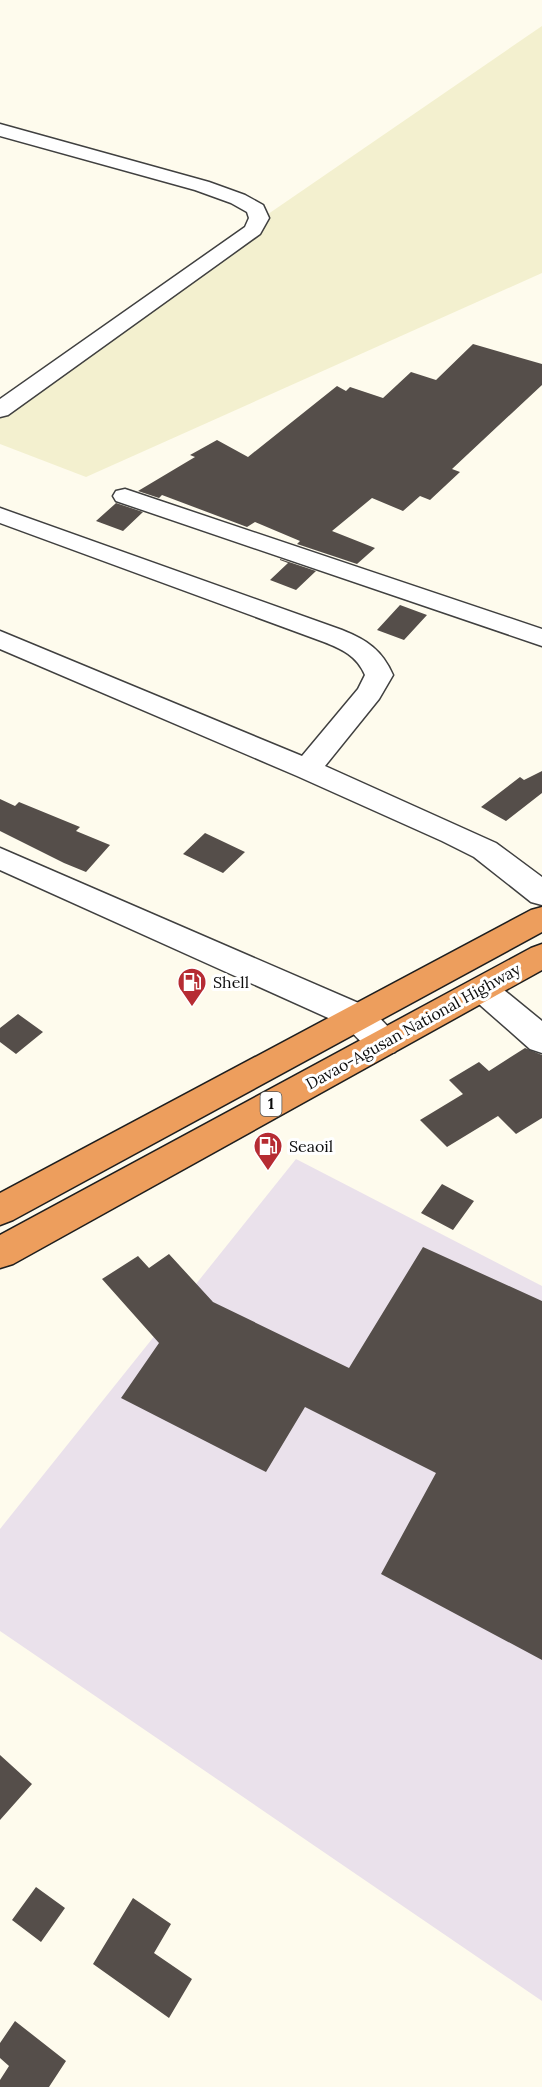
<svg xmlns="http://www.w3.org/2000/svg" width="542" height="2087" font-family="Lora,serif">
<rect width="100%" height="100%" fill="#fefbed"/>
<path fill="#eae1eb" d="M296 1159 542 1286V2001L0 1631V1529Z"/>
<path fill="#f3f0cf" d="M542 26V273L86 477 0 444V398Z"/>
<path fill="#554e4a" d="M473 344 542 364V385L452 469 460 472 430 500 420 496 403 511 372 498 332 531 375 548 357 564 297 544 300 541 255 522 247 527 162 495 159 498 138 491 195 457 190 455 217 440 248 457 337 386 346 391 350 387 383 398 411 372 436 380Z
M115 504 116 503 143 512 123 531 96 521Z
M280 560V559L316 571 296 590 270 580 288 563Z
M400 605 427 615 404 640 377 630Z
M542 771V793L506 821 481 807 520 777 524 780Z
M0 799 15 806 19 802 80 827 76 831 110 845 86 872 64 863 0 831Z
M205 833 245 852 223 873 183 854Z
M18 1014 43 1032 16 1054 0 1042V1028Z
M525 1048 542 1055V1118L516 1134 498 1116 447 1147 420 1120 463 1094 449 1080 479 1062 489 1071Z
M442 1184 474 1201 453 1230 421 1213Z
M423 1247 542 1301V1660L381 1574 436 1473 305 1407 266 1472 121 1398 159 1343 102 1279 138 1256 149 1268 169 1254 213 1302 349 1368Z
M0 1755 32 1784 0 1820Z
M36 1887 65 1908 41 1942 12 1920Z
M133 1898 171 1924 154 1953 192 1979 169 2018 93 1964Z
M15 2021 66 2061 49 2087H0V2080L9 2066 0 2058V2043Z"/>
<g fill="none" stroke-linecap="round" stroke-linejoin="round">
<g stroke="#404040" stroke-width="3">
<path id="minor" d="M0 124 209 182 245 195 263 205 269 218 260 234 8 415 0 417V399L245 227 249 218 247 212 231 203 195 190 0 136Z
M125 489 542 629V646L116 501 113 496 116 491Z
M0 508 342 630C367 640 382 650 393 675L379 699 325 766 496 843 542 877V905L531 902 474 857 442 841 297 776 0 649V631L302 756 358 689 365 675C357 656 342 649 324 642L0 523Z
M0 848 370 1008 395 1034 399 1043 395 1052C372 1059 361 1041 346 1026L0 870Z
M482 977 493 981 542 1021V1053L530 1049 471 997 466 989 471 981Z"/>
</g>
<g stroke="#1e1e1e" stroke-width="3">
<path id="highway" d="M542 907V932L13 1220 0 1225V1193L531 910Z
M542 944V970L13 1264 0 1268V1235L531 948Z"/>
</g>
<use href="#minor" fill="#fff" fill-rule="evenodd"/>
<use href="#highway" fill="#ed9e5d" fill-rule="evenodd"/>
</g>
<defs>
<g id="fuel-pin" transform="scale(1.5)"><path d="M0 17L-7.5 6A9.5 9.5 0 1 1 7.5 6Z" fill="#b62c33" stroke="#fff"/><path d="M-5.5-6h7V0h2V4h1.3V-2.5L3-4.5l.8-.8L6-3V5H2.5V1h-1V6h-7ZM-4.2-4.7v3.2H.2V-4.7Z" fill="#fff"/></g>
</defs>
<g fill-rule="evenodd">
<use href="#fuel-pin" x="192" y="982"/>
<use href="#fuel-pin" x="268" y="1146"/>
</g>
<g text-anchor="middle" stroke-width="6" stroke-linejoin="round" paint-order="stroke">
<rect fill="#fff" stroke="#565656" stroke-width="1.5" x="260.5" y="1092" width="21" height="24" rx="4.5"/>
<g font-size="15" font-weight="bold" fill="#0d0d0d">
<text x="271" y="1109">1</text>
</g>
<g font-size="16" fill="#0d0d0d" stroke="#fff" text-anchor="start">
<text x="213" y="988">Shell</text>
<text x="289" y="1152">Seaoil</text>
</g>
<g font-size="16" fill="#0d0d0d" stroke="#fff">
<text transform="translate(413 1026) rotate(-29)" y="6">Davao-Agusan National Highway</text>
</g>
</g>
</svg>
